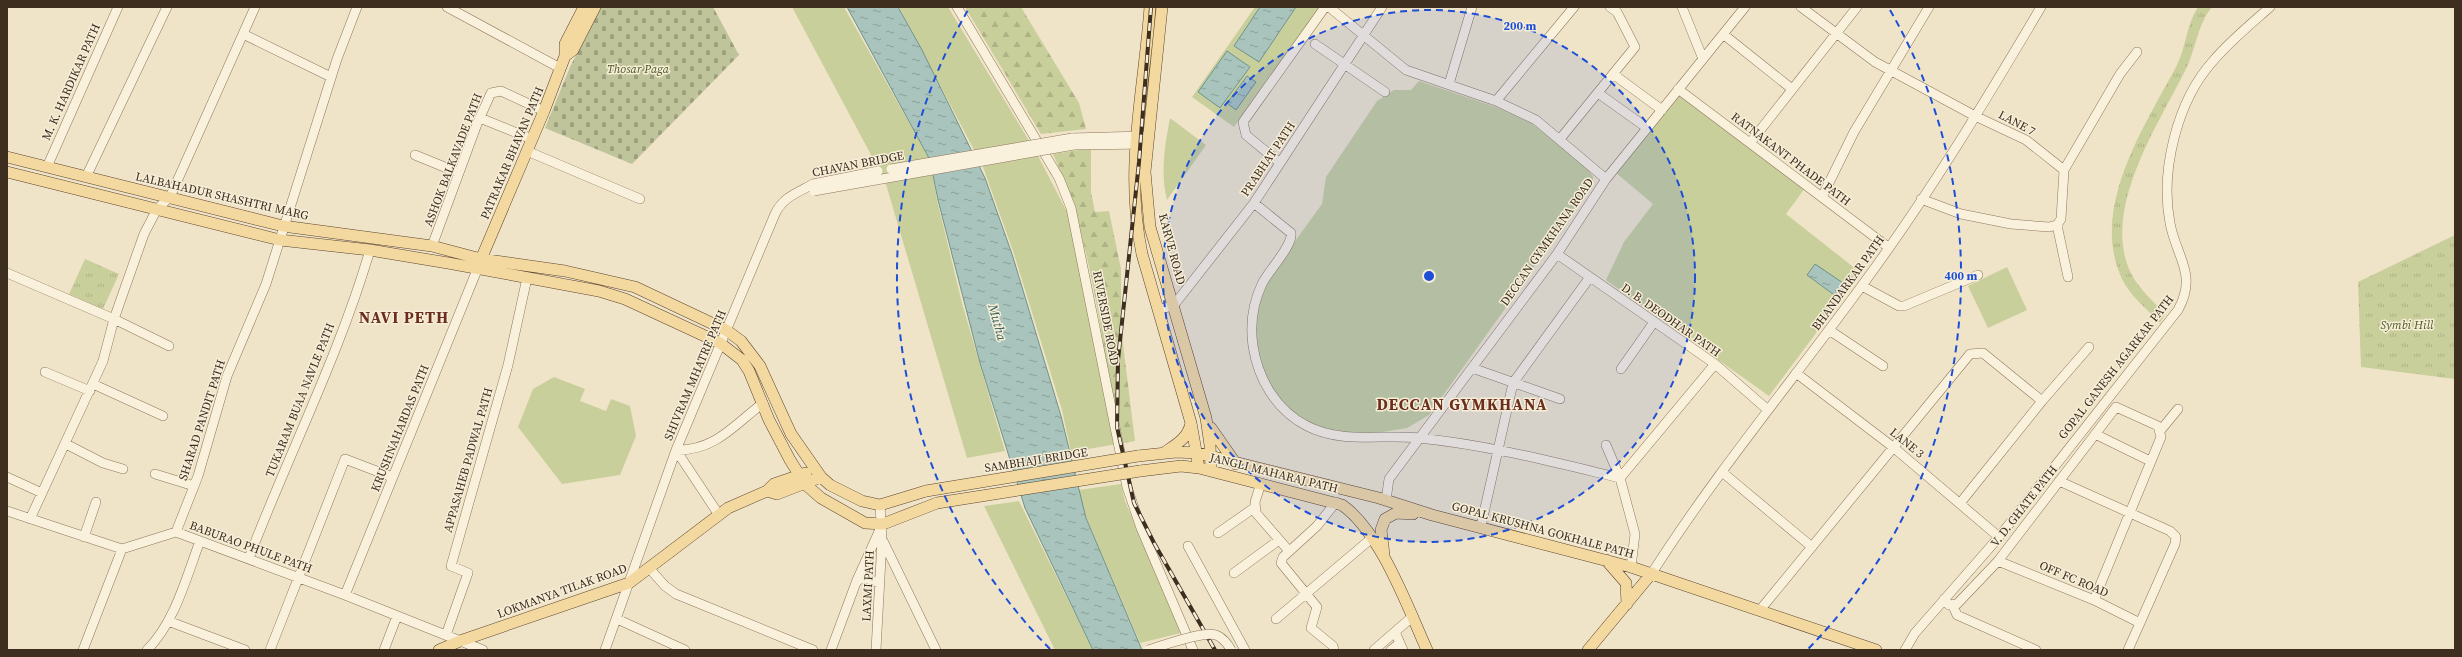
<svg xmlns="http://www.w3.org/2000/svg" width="2462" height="657" font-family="'Source Serif 4',serif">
<defs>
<pattern id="forest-firs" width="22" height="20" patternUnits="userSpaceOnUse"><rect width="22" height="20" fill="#c9cf9b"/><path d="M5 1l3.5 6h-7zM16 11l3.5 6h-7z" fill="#aeb285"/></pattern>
<pattern id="cemetery-stones" width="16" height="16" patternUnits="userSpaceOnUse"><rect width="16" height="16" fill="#bfc49a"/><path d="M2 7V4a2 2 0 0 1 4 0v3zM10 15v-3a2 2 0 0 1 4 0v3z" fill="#9ca07d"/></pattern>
<pattern id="park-tufts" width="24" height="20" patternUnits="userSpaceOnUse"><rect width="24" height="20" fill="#c9cf9b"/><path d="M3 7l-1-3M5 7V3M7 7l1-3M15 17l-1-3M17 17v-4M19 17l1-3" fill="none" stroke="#aeb285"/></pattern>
<pattern id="water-ripples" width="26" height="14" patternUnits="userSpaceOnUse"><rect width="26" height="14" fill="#a9c4bc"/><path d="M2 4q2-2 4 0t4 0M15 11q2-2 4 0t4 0" fill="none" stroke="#8ba098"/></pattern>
</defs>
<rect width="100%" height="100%" fill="#f0e4c8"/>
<path fill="#c9cf9b" d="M792 7H844L930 160 937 200 962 303 1005 451 967 458 885 181Z
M899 7H948L1037 154 1067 212 1117 444 1071 452 1062 410 1014 254 983 167Z
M1255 7H1319L1234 127 1192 97Z
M1419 81 1496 107 1531 123 1588 168 1593 177V183L1528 275 1523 271 1506 293 1512 299 1429 415 1407 428 1364 435 1316 428 1283 406 1262 373 1254 325 1264 284 1322 204 1326 177 1377 101 1394 90H1411Z
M1679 93 1805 188 1786 214 1861 273 1769 396 1606 280 1624 242 1653 204 1615 172Z
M1170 118 1206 145 1167 200C1160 172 1165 145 1170 118Z
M2007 267 2027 310 1988 328 1968 286Z
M554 377 585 389 580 401 606 411 611 399 630 406 636 436 620 475 562 484 518 427 533 389Z
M1121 484 1125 501 1181 633 1140 643 1086 517 1079 490Z
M1019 501 1093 650H1055L984 506Z"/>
<path fill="url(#forest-firs)" d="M965 7H1021L1079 103 1086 129 1041 134Z
M1091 148V192L1095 212 1109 211 1121 269V328L1135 441 1119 444C1102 346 1094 244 1053 154Z"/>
<path fill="url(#cemetery-stones)" d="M601 7H713L739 55 632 164 545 128 570 67Z"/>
<path fill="url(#park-tufts)" d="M2198 7H2212C2197 25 2196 50 2185 71 2158 125 2099 213 2132 275 2139 289 2154 302 2165 314L2160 323C2148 310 2130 296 2122 279 2089 209 2144 127 2176 67 2186 48 2186 25 2198 7Z
M2455 235V379L2361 367 2358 282Z
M85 259 119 274 103 309 69 294Z"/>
<path fill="url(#water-ripples)" stroke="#6f938a" d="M847 7H898L922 50 985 178 1012 254 1061 416 1086 518 1142 650H1093L1025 508 980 363 938 200 930 160Z
M1260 7H1296L1259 62 1234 46Z
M1227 51 1250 67 1220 108 1198 92Z
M1247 76 1256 82 1236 110 1227 103Z
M1815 264 1846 285 1837 297 1807 275Z"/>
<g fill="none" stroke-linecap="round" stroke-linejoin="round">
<g stroke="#8d765c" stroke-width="10">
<path id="minor" d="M447 7 560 68
M957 7 1059 178 1071 208 1127 487 1141 528 1193 650
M1329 7 1406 70 1496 101 1536 120 1606 179
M1682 7 1703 59
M1801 7 1875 62 1975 116 2026 140 2064 170
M243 34 331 77
M1723 34 1792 89
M1315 44 1385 92
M1613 74 1662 110
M1449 84 1472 7
M1678 89 1888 247
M1598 93 1647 128
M1496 101 1574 7
M480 118 532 139
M1072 138 1143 136
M1560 139 1635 47 1617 12 1610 7
M1750 143 1857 7
M1074 145 1148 144
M527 151 640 199
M415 155 459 173
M1280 163 1246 135 1243 122 1325 7
M47 167 118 7
M86 177 167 7
M1822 197 1854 132 1929 7
M1921 199 1961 214 2011 224 2049 227 2057 225 2061 219 2064 170 2120 74 2137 52
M1254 203 1291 233C1293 246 1268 271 1262 284 1253 303 1250 325 1253 346 1258 379 1276 410 1307 426 1342 444 1381 434 1419 438 1488 445 1553 462 1620 478
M2057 225 2068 277
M432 246 477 124 491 93 501 91 544 111
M1557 254 1715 364 1768 410
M7 273 114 319 103 361 30 519
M1862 286 1899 306H1904L1978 275
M1159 310 1174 305 1254 203 1382 7
M1829 330 1883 366
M169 346 114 319 144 234 157 209 170 197 255 7
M1472 368 1560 399
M1621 369 1654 322
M45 372 90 391
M1796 373 1893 447 1999 537
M93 384 163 416
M2160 431 2178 409
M2095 434 2150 461
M66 444 103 463 123 469
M1606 445 1620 478 1635 534 1631 567
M676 450C715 451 734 425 763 403
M676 450 719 515
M1722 472 1812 547
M155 474 194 486
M7 477 42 493
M1620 478 1715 364
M2059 481 2170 531 2176 537 2175 544 2128 650
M1261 483 1255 502 1256 513 1289 551
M1386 500 1389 479 1557 254 1606 179 1745 7
M1961 502 2042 401 2089 347
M7 511 122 549 176 532 345 595 483 650
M1481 526 1513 383 1590 277
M176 532 198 476 227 376 266 284 337 59 357 7
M1218 533 1254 508
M84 537 96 502
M883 541 936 650
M1188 546 1245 650
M249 558C288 455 339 356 370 250
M1998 561 2094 600 2140 623
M650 569 665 586 676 594 813 650
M1234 573 1279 540
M1652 573C1717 471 1795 378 1866 280 1930 193 1986 100 2041 7
M857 580 866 578 879 583
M345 595 477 270
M1944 599 1949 605 1957 604 1998 561 2116 407 2158 426 2161 437 2094 600
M1953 606 1957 615 2036 650
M1760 610 1970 354 1983 353 2042 401
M617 619 685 650
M1276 619 1372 538
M168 621 245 650
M1395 632 1403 650
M446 635 468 573 451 566 508 365 527 278
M83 650 122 549
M147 650C175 622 186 578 200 541
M270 650 345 459 392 477
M384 650 397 616
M605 650 676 450 775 214C783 197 797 193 813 184
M831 650 857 580 881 527
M876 650 882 540 880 505
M1334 650 1333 646 1311 628 1317 607 1281 563 1283 557 1317 526 1336 502
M1374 650 1412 617
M1391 650 1400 643
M1905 650 1915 633 1999 537 2178 310C2198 274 2176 257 2170 223 2160 171 2177 101 2213 61 2230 41 2251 24 2270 7"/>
</g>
<g stroke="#5b4430" stroke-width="12">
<path id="major" d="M1150 7C1144 92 1124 168 1142 254L1191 423 1199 468
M1162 7 1145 172 1150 227 1206 418 1210 445 1211 470
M565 56 573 50 595 7
M7 157 283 226 432 246 481 259 565 271 635 287 726 330 741 341 760 366 791 434 821 477 830 485 862 501 880 505 926 491
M7 172 280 240 370 250 448 263 599 291 625 299 720 343 742 360 749 371 769 420 790 460 805 484 821 498 865 523 883 524 937 503
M479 264 544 111 565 56V44L584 7
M1211 428 1236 464
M1165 452C1177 444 1188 438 1191 423
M1138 456 1176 452 1198 453 1379 498 1432 515 1631 567 1876 650
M1140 471 1181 466 1199 468 1342 505C1380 531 1408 608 1427 650
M767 491 777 494 821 477
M1384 555 1381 530 1385 519 1396 513 1413 514
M1606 560 1626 583 1627 604
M439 650 460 641 629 583 728 508 767 491 774 484 806 473
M1588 650 1652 573"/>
</g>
<use href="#minor" stroke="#faf1dc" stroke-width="9"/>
<use href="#major" stroke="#f3d9a0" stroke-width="11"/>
<g stroke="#3d2e20" stroke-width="4">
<path id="rail" d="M1151 7 1139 162 1118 360 1117 427 1134 503 1154 543 1215 650"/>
</g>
<use href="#rail" stroke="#f7eed8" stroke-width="2.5" stroke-dasharray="8" stroke-linecap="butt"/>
<g stroke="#8d765c" stroke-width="10" stroke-linecap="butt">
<path id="minor-bridge" d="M891 169 1072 138
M813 184 878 171
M814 191 1074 145
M1148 650C1162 646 1202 631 1216 635 1222 637 1228 644 1231 650"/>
</g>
<g stroke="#5b4430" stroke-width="12" stroke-linecap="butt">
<path id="major-bridge" d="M926 491 1138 456
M937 503 1140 471"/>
</g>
<use href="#minor-bridge" stroke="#faf1dc" stroke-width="9"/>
<use href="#major-bridge" stroke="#f3d9a0" stroke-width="11"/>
</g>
<circle cx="1429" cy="276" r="266" fill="#1d4ed8" fill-opacity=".12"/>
<g fill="none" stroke="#1d4ed8" stroke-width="2" stroke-dasharray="7 5">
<circle cx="1429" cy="276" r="266"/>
<path d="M1050 649A532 532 0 0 1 968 10M1890 10A532 532 0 0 1 1808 649"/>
</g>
<g text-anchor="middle" stroke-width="3" stroke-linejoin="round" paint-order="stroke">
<g font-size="12" font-style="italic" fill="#4d5a26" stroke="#f7eed8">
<text x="638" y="73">Thosar Paga</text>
<text x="2407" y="329">Symbi Hill</text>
</g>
<g font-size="12" fill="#3d2e20" stroke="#f7eed8">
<text transform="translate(71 82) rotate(-66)" y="4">M. K. HARDIKAR PATH</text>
<text transform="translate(2017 123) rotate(28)" y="4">LANE 7</text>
<text transform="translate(512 153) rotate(-67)" y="4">PATRAKAR BHAVAN PATH</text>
<text transform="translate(1268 159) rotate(-56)" y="4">PRABHAT PATH</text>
<text transform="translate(1791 159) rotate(37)" y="4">RATNAKANT PHADE PATH</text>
<text transform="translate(453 160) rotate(-69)" y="4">ASHOK BALKAVADE PATH</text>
<text transform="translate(858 164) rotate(-11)" y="4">CHAVAN BRIDGE</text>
<text transform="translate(222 196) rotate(13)" y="4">LALBAHADUR SHASHTRI MARG</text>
<text transform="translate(1547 242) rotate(-55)" y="4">DECCAN GYMKHANA ROAD</text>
<text transform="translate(1172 249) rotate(75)" y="4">KARVE ROAD</text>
<text transform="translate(1848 283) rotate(-54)" y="4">BHANDARKAR PATH</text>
<text transform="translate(1106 318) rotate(79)" y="4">RIVERSIDE ROAD</text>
<text transform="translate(1671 320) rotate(35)" y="4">D. B. DEODHAR PATH</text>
<text transform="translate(2116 367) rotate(-52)" y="4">GOPAL GANESH AGARKAR PATH</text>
<text transform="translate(695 375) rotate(-67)" y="4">SHIVRAM MHATRE PATH</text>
<text transform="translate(300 400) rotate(-68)" y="4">TUKARAM BUAA NAVLE PATH</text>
<text transform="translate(202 420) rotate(-72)" y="4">SHARAD PANDIT PATH</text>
<text transform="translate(400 428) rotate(-68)" y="4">KRUSHNAHARDAS PATH</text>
<text transform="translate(1907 443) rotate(39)" y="4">LANE 3</text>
<text transform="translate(468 460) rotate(-74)" y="4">APPASAHEB PADWAL PATH</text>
<text transform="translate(1036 460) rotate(-9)" y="4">SAMBHAJI BRIDGE</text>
<text transform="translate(1274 473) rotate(14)" y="4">JANGLI MAHARAJ PATH</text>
<text transform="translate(2024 506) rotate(-52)" y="4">V. D. GHATE PATH</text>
<text transform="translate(1543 530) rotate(15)" y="4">GOPAL KRUSHNA GOKHALE PATH</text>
<text transform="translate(251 547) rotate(20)" y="4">BABURAO PHULE PATH</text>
<text transform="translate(2074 579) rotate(23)" y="4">OFF FC ROAD</text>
<text transform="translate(868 586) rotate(-87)" y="4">LAXMI PATH</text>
<text transform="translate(562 591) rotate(-20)" y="4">LOKMANYA TILAK ROAD</text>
</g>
<g font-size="13" font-style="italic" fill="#2f5d5a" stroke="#f7eed8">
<text transform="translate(998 322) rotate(75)" y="5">Mutha</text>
</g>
<g font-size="16" font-weight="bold" letter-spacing="1" fill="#6b2e1e" stroke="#f7eed8">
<text x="404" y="323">NAVI PETH</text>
<text x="1462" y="410">DECCAN GYMKHANA</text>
</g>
</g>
<circle cx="1429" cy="276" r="6" fill="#1d4ed8" stroke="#f7eed8" stroke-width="2"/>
<g font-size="12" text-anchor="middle" font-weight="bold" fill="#1d4ed8" stroke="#f7eed8" stroke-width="3" stroke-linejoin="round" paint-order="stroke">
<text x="1520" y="30">200 m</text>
<text x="1961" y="280">400 m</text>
</g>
<rect width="2462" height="657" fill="none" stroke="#3d2e20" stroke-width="16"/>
</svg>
